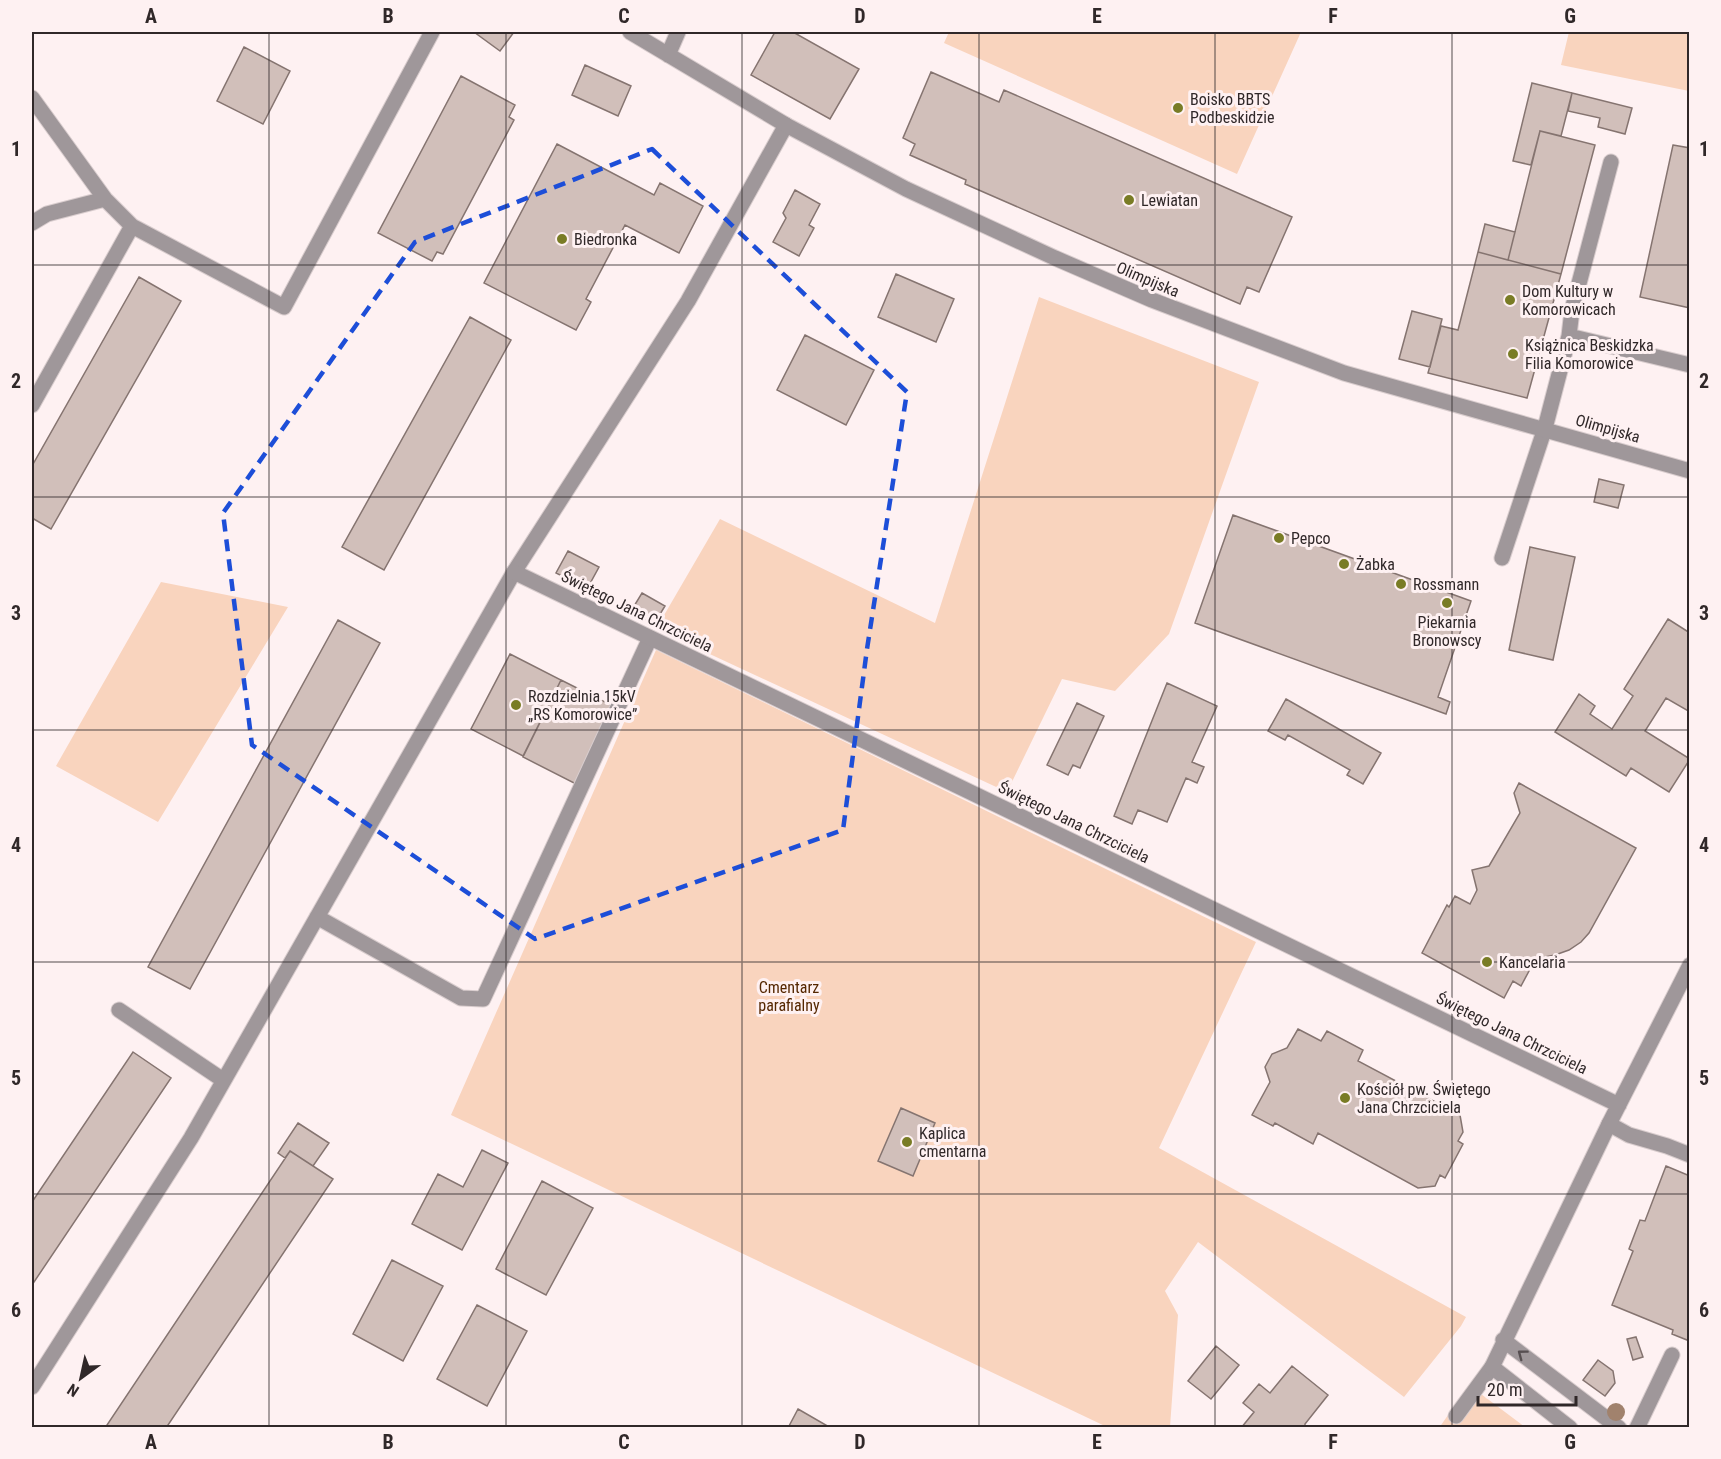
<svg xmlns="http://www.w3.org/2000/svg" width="1721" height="1459" font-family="'Roboto Condensed',sans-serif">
<rect width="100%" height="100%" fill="#fef1f2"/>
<path fill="#f9d4be" d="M949 32H1301L1237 174 944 43Z
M1569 32H1689V91L1561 65Z
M1039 297 1259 382 1169 634 1115 691 1062 679 1007 792 656 629 720 519 935 623Z
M161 582 288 607 158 822 56 766Z
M656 650 1256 942 1159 1148 1466 1317 1461 1326 1404 1397 1198 1242 1165 1291 1178 1315 1170 1427H1107L451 1115Z
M1469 1385 1525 1427 1439 1428Z"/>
<path fill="#d1bfba" stroke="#857470" stroke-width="1.5" d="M474 32H514L500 51Z
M775 32H793L859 69 830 119 751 75Z
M244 47 290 71 263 124 217 101Z
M585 65 631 86 618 116 572 95Z
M931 72 999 102 1004 90 1292 217 1259 292 1247 287 1240 304 965 184 966 180 910 155 915 144 903 138Z
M461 76 515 105 509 117 514 120 443 254 437 252 432 261 378 233Z
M1532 83 1572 93 1561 136 1540 131 1531 165 1513 161Z
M1572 93 1632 108 1625 134 1598 127 1600 118 1568 111Z
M1540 131 1595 145 1561 274 1508 260Z
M557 144 654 195 660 183 703 206 679 253 625 225 586 299 591 302 576 330 484 283Z
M1673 145 1690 148V308L1640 297Z
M795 190 820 204 809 225 814 228 799 256 773 242 786 218 783 213Z
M1485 224 1515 232 1508 260 1478 252Z
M1478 252 1561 274 1527 398 1428 373 1441 326 1458 330Z
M896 274 954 299 936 342 878 317Z
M139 277 181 301 51 529 32 518V466Z
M1412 311 1442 319 1430 367 1399 359Z
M470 317 511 340 384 570 342 547Z
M805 335 874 370 846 425 777 390Z
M1599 479 1624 485 1618 508 1594 502Z
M1233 515 1471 601 1438 697 1450 702 1446 714 1195 623Z
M1530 547 1575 557 1553 660 1509 650Z
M568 551 599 567 587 589 556 573Z
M642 593 665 606 654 624 631 611Z
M1668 619 1690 633V712L1666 698 1645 731 1690 759 1669 792 1631 768 1626 776 1555 732 1579 694 1595 706 1590 714 1612 729 1633 696 1624 689Z
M338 620 380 643 190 989 148 967Z
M510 654 561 680 523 756 471 729Z
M561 680 615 707 576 784 523 757Z
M1167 683 1217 706 1192 762 1204 767 1197 783 1186 778 1167 822 1138 810 1132 824 1114 816Z
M1286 699 1381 753 1363 784 1347 775 1350 770 1288 735 1285 740 1268 731Z
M1077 703 1104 716 1080 768 1073 765 1068 775 1047 765Z
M1519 783 1636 848 1589 933 1581 942 1569 950 1555 955 1524 961 1521 966 1529 971 1521 986 1513 981 1504 998 1422 953 1447 905 1449 907 1455 896 1470 904 1477 890 1472 870 1489 866 1520 813 1514 793Z
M1298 1029 1321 1041 1327 1031 1363 1050 1358 1061 1460 1115 1463 1132 1458 1141 1463 1144 1445 1178 1440 1175 1435 1186 1418 1188 1318 1133 1313 1144 1275 1123 1273 1126 1252 1115 1270 1082 1265 1067 1272 1054 1287 1048Z
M133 1052 171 1078 32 1285V1202Z
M901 1108 935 1123 913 1176 878 1161Z
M298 1123 329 1143 313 1166 290 1151 285 1158 278 1153Z
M482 1150 508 1163 462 1250 412 1224 438 1174 463 1187Z
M290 1151 333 1179 166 1428H105Z
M1666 1166 1690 1176V1336L1687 1340 1672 1334 1673 1330 1612 1305 1633 1251 1629 1249 1640 1220 1645 1221Z
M542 1181 593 1208 546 1295 496 1269Z
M392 1260 443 1286 403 1361 353 1334Z
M477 1305 527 1331 487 1406 437 1379Z
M1636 1337 1643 1357 1633 1360 1627 1339Z
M1216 1346 1239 1365 1211 1399 1188 1381Z
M1598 1360 1613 1371 1615 1383 1605 1396 1583 1380Z
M1292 1366 1328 1395 1305 1424V1427L1241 1428 1254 1412 1243 1403 1259 1384 1270 1393Z
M798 1409 831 1428H788Z"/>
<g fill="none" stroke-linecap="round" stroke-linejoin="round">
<g stroke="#d9cdce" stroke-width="17">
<path id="service" d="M32 98 105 199 132 226 284 307 432 32
M32 223 47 214 105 199
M32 405 132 226
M1502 558 1545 428
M317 917 461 998 483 999 650 638
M119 1010 223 1080
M1609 1124 1629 1135 1667 1146 1690 1155
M32 1387 191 1138 514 572 688 301 786 125
M1456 1416 1492 1367
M1637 1428 1672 1355"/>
</g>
<g stroke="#d9cdce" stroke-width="17">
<path id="minor" d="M630 32 786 125 906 189 1055 258 1152 300 1344 373 1690 471
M668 55 678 32
M1569 336 1572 310 1611 162
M1545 428 1569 336 1690 365
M514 572 1619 1105
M1503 1340 1619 1428
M1570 1428 1492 1367 1609 1124 1690 965"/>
</g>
<use href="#service" stroke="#9f979a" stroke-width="15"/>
<use href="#minor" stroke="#9f979a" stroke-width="15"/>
</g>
<circle fill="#a1826d" cx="1616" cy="1412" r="9"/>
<defs><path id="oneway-chevron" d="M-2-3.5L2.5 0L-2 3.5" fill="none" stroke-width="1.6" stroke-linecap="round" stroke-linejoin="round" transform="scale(1.5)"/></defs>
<use stroke="#574f51" href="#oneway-chevron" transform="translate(1522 1354) rotate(-143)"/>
<path fill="none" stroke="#1d4ed8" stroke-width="4.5" stroke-dasharray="12 8" stroke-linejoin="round" d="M652 149 907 392 867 649 843 830 535 939 252 745 223 513 415 242Z"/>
<path fill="none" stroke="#302829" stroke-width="1.5" stroke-opacity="0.55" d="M269 32V1428M506 32V1428M742 32V1428M979 32V1428M1215 32V1428M1452 32V1428M32 265H1690M32 497H1690M32 730H1690M32 962H1690M32 1194H1690"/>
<g fill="#797c25" stroke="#fef1f2" stroke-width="2">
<circle cx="1178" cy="108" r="6"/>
<circle cx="1129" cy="200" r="6"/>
<circle cx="562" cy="239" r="6"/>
<circle cx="1510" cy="300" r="6"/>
<circle cx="1513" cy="354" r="6"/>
<circle cx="1279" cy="538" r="6"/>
<circle cx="1344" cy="564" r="6"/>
<circle cx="1401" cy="584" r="6"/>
<circle cx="1447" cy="603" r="6"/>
<circle cx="516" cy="705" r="6"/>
<circle cx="1487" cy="962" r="6"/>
<circle cx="1345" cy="1098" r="6"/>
<circle cx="907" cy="1142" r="6"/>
</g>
<g text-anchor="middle" stroke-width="6" stroke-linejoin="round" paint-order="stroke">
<g font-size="16" fill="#302829" stroke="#fef1f2" text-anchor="start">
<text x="1190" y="105">Boisko BBTS<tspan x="1190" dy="18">Podbeskidzie</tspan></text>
<text x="1141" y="206">Lewiatan</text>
<text x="574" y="245">Biedronka</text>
<text x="1522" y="297">Dom Kultury w<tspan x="1522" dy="18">Komorowicach</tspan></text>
<text x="1525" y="351">Książnica Beskidzka<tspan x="1525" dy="18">Filia Komorowice</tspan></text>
<text x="1291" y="544">Pepco</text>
<text x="1356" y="570">Żabka</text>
<text x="1413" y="590">Rossmann</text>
<text x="1447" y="628" text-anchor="middle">Piekarnia<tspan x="1447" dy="18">Bronowscy</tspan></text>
<text x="528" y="702">Rozdzielnia 15kV<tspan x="528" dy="18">„RS Komorowice”</tspan></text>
<text x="1499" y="968">Kancelaria</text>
<text x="1357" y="1095">Kościół pw. Świętego<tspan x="1357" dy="18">Jana Chrzciciela</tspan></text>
<text x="919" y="1139">Kaplica<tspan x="919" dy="18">cmentarna</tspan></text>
</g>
<g font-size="16" fill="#302829" stroke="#fef1f2">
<text transform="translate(1148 279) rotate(23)" y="6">Olimpijska</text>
<text transform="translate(1608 428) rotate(16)" y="6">Olimpijska</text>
<text transform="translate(637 611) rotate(26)" y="6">Świętego Jana Chrzciciela</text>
<text transform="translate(1074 822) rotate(26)" y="6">Świętego Jana Chrzciciela</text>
<text transform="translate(1512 1033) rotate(26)" y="6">Świętego Jana Chrzciciela</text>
</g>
<g font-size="16" fill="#552701" stroke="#fef1f2">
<text x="789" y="993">Cmentarz<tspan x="789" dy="18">parafialny</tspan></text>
</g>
</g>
<rect width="1721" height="1459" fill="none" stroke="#fef1f2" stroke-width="66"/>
<g transform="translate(81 1378) rotate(213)" stroke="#fef1f2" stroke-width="4.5" paint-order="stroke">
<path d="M0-4.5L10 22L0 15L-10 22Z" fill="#302829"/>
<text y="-9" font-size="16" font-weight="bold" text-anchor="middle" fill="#302829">N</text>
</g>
<path d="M1478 1396v9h98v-9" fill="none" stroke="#302829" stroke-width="3"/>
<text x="1487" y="1396" font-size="18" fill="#302829" stroke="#fef1f2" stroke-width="4.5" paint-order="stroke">20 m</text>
<rect x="33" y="33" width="1655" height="1393" fill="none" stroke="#302829" stroke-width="2"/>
<g font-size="20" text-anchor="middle" font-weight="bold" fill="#302829">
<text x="151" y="23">A</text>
<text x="388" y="23">B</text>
<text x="624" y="23">C</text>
<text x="860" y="23">D</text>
<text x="1097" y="23">E</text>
<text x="1333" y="23">F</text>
<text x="1570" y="23">G</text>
<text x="16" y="156">1</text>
<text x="1704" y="156">1</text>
<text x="16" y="388">2</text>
<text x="1704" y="388">2</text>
<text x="16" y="620">3</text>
<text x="1704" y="620">3</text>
<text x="16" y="852">4</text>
<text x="1704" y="852">4</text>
<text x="16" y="1085">5</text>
<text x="1704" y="1085">5</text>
<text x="16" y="1317">6</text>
<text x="1704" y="1317">6</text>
<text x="151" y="1449">A</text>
<text x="388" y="1449">B</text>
<text x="624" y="1449">C</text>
<text x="860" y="1449">D</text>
<text x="1097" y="1449">E</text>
<text x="1333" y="1449">F</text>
<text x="1570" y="1449">G</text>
</g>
</svg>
